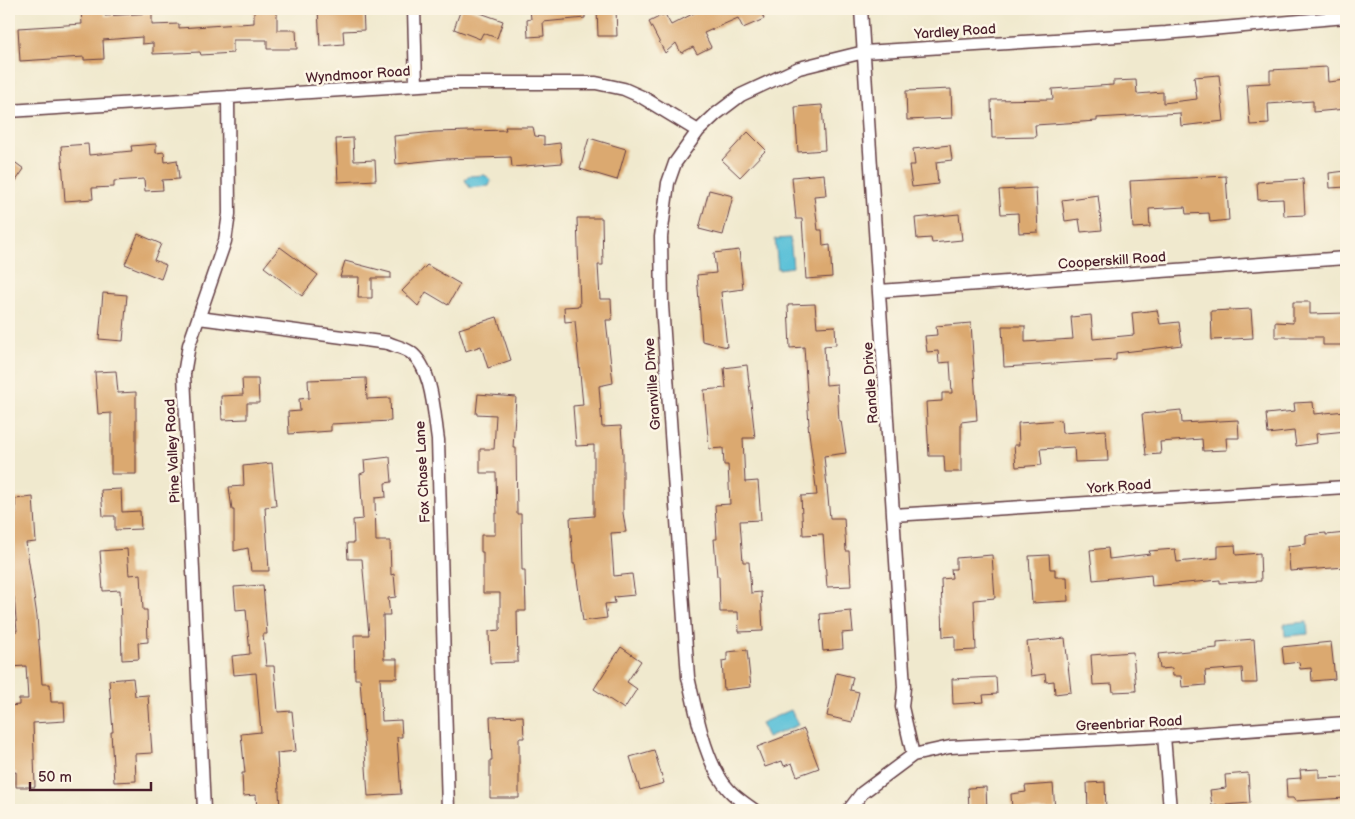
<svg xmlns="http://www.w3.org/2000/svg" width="1355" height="819" font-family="'Balsamiq Sans',sans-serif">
<rect width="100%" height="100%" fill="#fcf5e5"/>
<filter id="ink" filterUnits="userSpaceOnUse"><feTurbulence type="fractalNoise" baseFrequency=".02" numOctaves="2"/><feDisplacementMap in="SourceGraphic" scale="10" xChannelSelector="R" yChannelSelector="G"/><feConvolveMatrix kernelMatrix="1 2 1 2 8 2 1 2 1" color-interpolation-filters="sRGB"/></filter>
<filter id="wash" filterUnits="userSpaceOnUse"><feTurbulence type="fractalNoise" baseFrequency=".0096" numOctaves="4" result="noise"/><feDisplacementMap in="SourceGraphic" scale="20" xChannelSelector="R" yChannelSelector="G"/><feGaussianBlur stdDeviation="1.12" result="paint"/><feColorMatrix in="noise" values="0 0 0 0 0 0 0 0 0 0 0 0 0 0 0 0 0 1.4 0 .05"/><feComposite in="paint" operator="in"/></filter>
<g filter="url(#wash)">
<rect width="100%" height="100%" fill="#f0e9ce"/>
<path fill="#5bc1d8" stroke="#527082" d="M485 175 491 181 489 186 470 188 465 180 468 176Z
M790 238 793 267 778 269 775 239Z
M1307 622 1308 634 1285 636 1284 624Z
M791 710 798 725 767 738 761 723Z"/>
<g id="blocks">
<path fill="#dba970" d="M81 9H104L105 16 152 13V25L179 24V28L254 23V9H277V30H296L297 49H267V40H233V53L201 55 200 52 153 54V43L142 44V37L103 40 104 59 84 60V57L20 61 18 28 82 24Z
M318 9H363L364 30 343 31 344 44 320 46Z
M461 9H469L503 21 497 38 483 33 480 39 454 29Z
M530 9H585V18L543 22 544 36 528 37 527 20 531 19Z
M597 9H616L617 36H598Z
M702 9H760L764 19 743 28 738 18 704 33 711 47 697 54 693 47 681 53 676 43 665 53 649 22 665 14 671 25Z
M1327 67 1328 82 1346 80V109L1313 112V101L1268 104 1269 124 1250 125 1247 84 1270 83V70Z
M1219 75 1224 121 1181 126 1180 113 1097 118V121L1035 125 1036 137 992 138 991 100 1053 99 1052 89 1113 85V81L1136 80 1137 94 1163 92V103L1197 99 1194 77Z
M951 89 952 118 907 120 906 91Z
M822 105 825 150 798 152 795 107Z
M505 127H533L535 136 544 137V145L560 143 562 163 512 167 511 157 444 159 396 164 394 136 435 132 506 130Z
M748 132 766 150 740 177 722 160Z
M353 138 354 161 375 160 376 180 338 182 336 139Z
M589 138 626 149 617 180 580 169Z
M88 144 89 155 132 151 131 146 156 144V153L164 152 165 162 177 160 179 179 162 180 163 190 145 191 144 179 114 181V187L92 188 93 199 65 201 61 146Z
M950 145 952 160 936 162 938 184 912 187 909 165H915L913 149Z
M9 158 24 169 9 191Z
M1346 171V187L1330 188 1329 173Z
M824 174 826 195 814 196 818 230H822L823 246 830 245 832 277 806 279 802 219H796L792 177Z
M1226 176 1229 220 1210 222 1209 213 1186 214 1185 207 1149 209 1150 227 1133 228 1130 181Z
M1303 179 1305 215 1284 216 1283 199 1258 200 1257 182Z
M1036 188 1038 232 1019 233 1018 213 1001 214 999 190Z
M709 190 733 196 723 235 699 229Z
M1098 195 1102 230 1081 232 1079 219 1065 221 1062 200Z
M959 214 962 240 932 243 931 238 917 239 915 218Z
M577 218H602L603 265H598L600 299H611L612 320H606L613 383 599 386 602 427 621 426 623 454V513L626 532 611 533 614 576 632 574 635 595 614 597 615 603 605 604 607 618 583 621 575 564H573L570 518 594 516V445L576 446 573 406 583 405 575 321 565 322 564 307 580 306Z
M138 234 161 244 154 260 166 265 161 279 125 264Z
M280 247 318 275 302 296 264 267Z
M739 250 743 289 721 292 727 347 702 341 697 275 716 273 714 253Z
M345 261 391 273V278H372V298H358L359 277H340Z
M427 265 460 284 448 305 426 292 418 306 402 291Z
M103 293 127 295 123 341 99 339Z
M1293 302H1310V314L1346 313V345H1323V337H1275V322L1293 323Z
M815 304 817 327 835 326 836 345 824 346 826 385 837 384 839 421H841L846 453 824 456 830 518H844L846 551H849L851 586 827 587 823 534 803 535 801 496 817 495 808 425H809L804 347 790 348 788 305Z
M1251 309 1253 338 1212 340 1211 311Z
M1157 310 1160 324 1179 322 1182 345 1116 353V360L1004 367 1002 326H1025V342L1073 339 1071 317 1091 315 1093 339 1134 335 1132 313Z
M497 317 511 360 488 368 481 346 466 351 459 329Z
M971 323 977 420 961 422V472H945L944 456H929L926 402 942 401V393H952L950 362 939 363 938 351 927 352 925 336 937 335 936 326Z
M747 365 755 438H743L745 482 758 481 761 520 740 521 743 562H749L751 593 761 592 763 631 739 632 738 612H720L719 576H717L714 539H717L715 505 730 504 728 465H724L723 448 709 449 704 390 726 388 724 368Z
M116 371 118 393 136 392V474H111V413L98 414 95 372Z
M366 378 367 399 390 398 391 421 331 424V431L289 434 288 412 300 411 299 399 309 398 308 380Z
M242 379H258L259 403H247V419L222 420 221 396 243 395Z
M478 394 516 397 513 448H516L517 514H521L522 570H525L526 611H517L518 662 490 663 489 631 500 630V593H483V552H481V535H495V514H497L496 473H480V449H494L496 415 476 414Z
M1313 402 1314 414 1346 411V431L1316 434 1317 443 1296 446 1294 431 1268 434 1266 414 1295 411 1294 403Z
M1181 410 1182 423 1238 420 1239 438H1226L1227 450 1203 451 1202 439 1160 442 1161 454 1146 455 1142 414Z
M1061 420 1062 433 1106 430 1108 461 1075 462 1074 447 1040 449 1042 465 1016 467 1014 445H1019L1018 423Z
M390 457 392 482 385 483 386 497 375 498 376 541H390L391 575 394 574 396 597 388 598 390 615H383L384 659H397V678H380L382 721 401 720 402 737H397L401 794 368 796 360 679H355L354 635H369L362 559H348L347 543H354L353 520 363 519 360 474 365 472 364 460Z
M272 463 276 506 265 507 269 571H251L248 548 234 551V510H232L229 487 244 486 243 466Z
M121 489 122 512 140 511 141 529 115 530V516H103L101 490Z
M33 497 36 542 26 543 37 616 42 684H50L51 702H64L65 721 33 723 35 787H16V772L9 773V706L19 705V699H28L26 666 9 667 10 632 17 631 14 597H9V513L16 512 15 499Z
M1326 533V535L1346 533V567L1290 571 1288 546 1306 544V535Z
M1235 545 1236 555 1260 553 1261 581 1220 583V580L1152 586 1151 574 1093 580 1090 550 1108 548 1109 559 1150 554 1149 551 1175 549 1177 562 1218 558V546Z
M127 549 129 575 141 574 143 610H147L148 642 138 643 139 659 122 660 120 590 103 591 100 551Z
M992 555 995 598 974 600 976 650 955 651V636L943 637 941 579 952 578 951 569H956V558Z
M1049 555 1050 569H1055V577H1067L1068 601 1032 603 1029 556Z
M263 585 267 634H263L266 666H274L278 712 292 711 296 751 277 753 280 810H257L256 795 243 796 242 773H245L241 734 261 732 256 673 234 675 232 656 250 654 246 609 236 610 234 587Z
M851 611 853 632 842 633 843 649 823 651 820 614Z
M1065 638 1071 692 1055 694 1054 681 1046 682 1045 674 1031 676 1027 642Z
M1254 639 1257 683H1243L1242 668 1205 671 1206 685 1182 687 1181 676H1173L1172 668 1160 669 1158 654 1217 648V642Z
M1331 642 1335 679 1312 681 1311 668 1300 669 1299 662 1284 664 1282 647Z
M621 647 641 661 627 682 637 689 624 709 594 689Z
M747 650 751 687 724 690 722 661 727 660V652Z
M1133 652 1136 691 1113 692 1112 684 1093 685 1091 655Z
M836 673 853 677 850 690 859 692 852 722 827 716Z
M996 677 997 694 983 695 984 702 953 704 952 679Z
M133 678 135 696 148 695 152 753 135 754 136 781 114 782 111 732H113L109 680Z
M523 716 524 738H519V798H490V760H492L490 717Z
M804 729 819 768 797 776 792 763 784 766 782 761 765 767 757 747Z
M654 750 664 783 640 790 630 757Z
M1319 769V778L1346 777V798L1295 801 1293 798H1287L1286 779 1301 778 1300 770Z
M1248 773 1250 803 1212 806 1210 790 1226 788 1225 775Z
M1105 782 1106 810H1088L1087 783Z
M1053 784 1055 810H1012L1011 794 1026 792 1025 786Z
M986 787 987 810H969L968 788Z"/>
</g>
</g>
<g filter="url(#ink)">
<use href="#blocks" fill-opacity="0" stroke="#633d43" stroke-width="1"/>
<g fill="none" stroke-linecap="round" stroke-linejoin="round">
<g stroke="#633d43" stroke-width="15">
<path id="minor" d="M414 9 416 85
M861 9 904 687 902 707 913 755
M9 111 452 83H596L624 89 642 97 698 131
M879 291 1346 258
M199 318 388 343C395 346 404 348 410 352 433 368 434 415 438 440L448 810
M893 515 1346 487
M1164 736 1170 810
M204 810 184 374 189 345 225 241 229 214 228 97
M754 810C746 804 736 798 729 790 705 765 696 711 688 677L662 305 661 237 668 183 675 163 698 131 716 114 741 95 799 68 864 52 1166 33 1346 17
M849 810 862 793 913 755 950 747 1164 736 1346 723"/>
</g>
<use href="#minor" stroke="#fff" stroke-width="12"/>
</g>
</g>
<g text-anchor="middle" stroke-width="5" stroke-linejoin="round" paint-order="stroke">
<g font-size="14" fill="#4a1f2b" stroke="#fcf5e5">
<text transform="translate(955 31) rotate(-4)" y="5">Yardley Road</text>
<text transform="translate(358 74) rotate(-4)" y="5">Wyndmoor Road</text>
<text transform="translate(1112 260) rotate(-4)" y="5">Cooperskill Road</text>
<text transform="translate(870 383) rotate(-94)" y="5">Randle Drive</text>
<text transform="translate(652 384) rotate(-94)" y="5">Granville Drive</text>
<text transform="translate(172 451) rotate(-93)" y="5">Pine Valley Road</text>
<text transform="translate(422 472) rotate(-93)" y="5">Fox Chase Lane</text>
<text transform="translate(1119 486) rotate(-4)" y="5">York Road</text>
<text transform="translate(1129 723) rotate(-3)" y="5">Greenbriar Road</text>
</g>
</g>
<rect width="1355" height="819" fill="none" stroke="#fcf5e5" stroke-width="30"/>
<path d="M30 782v8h121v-8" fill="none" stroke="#4a1f2b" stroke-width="2.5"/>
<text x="38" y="782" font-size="15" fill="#4a1f2b" stroke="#fcf5e5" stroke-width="4" paint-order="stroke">50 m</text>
</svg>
